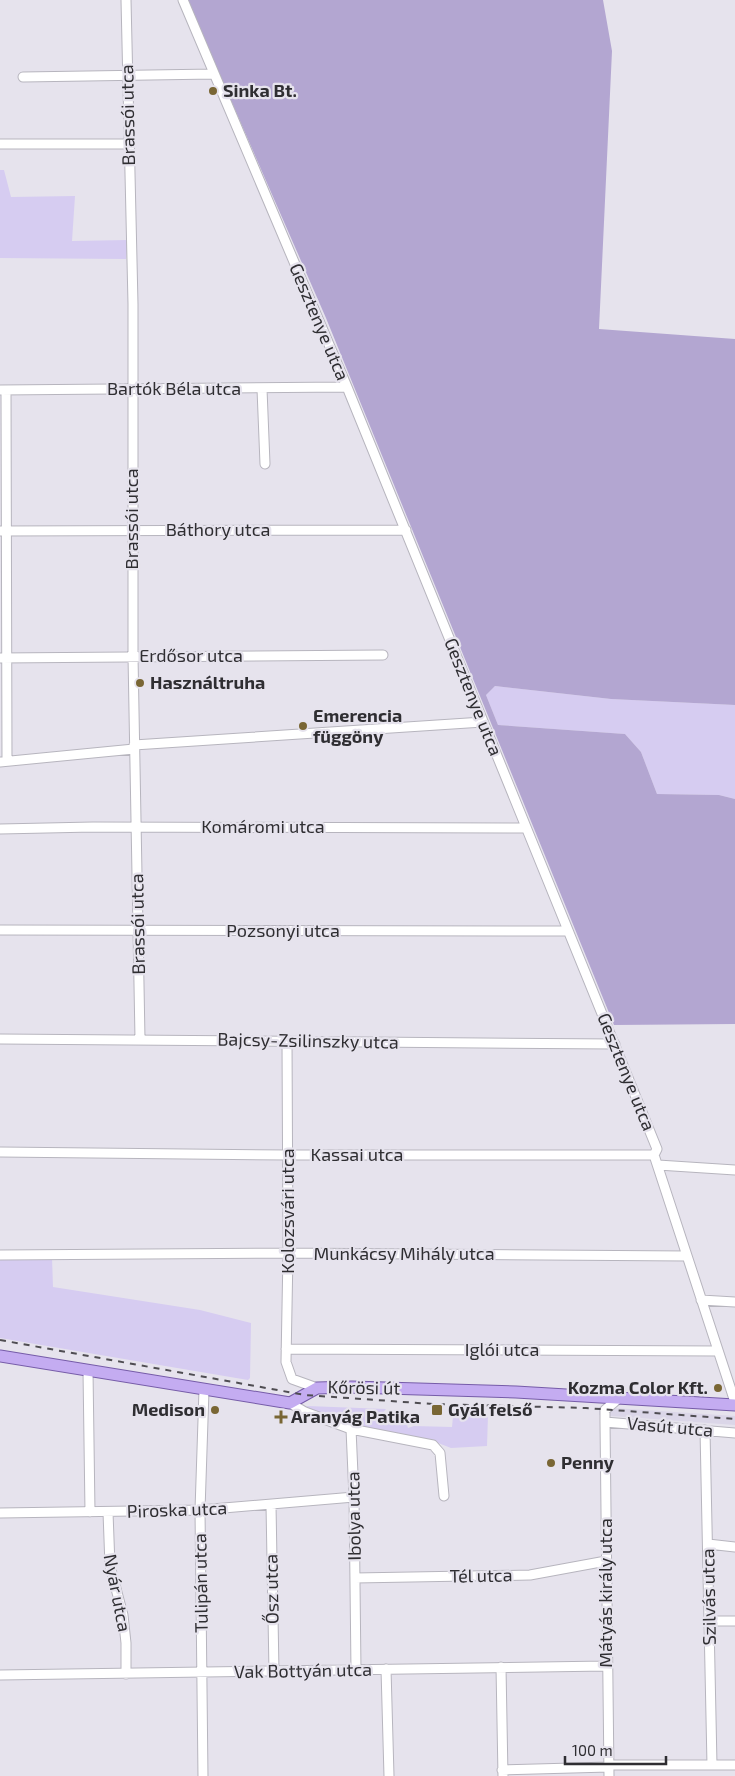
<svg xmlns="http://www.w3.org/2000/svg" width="735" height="1776" font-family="'Exo 2',sans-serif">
<rect width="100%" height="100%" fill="#e6e3ed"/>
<path fill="#dbd6e8" d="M599 1407 735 1416V1425L599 1415Z"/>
<path fill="#d6ccf1" d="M0 170H4L11 197 75 196 72 241 128 240 126 259 0 258Z
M495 686 611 699 735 705V799L719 795 657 794 641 752 625 734 498 725 486 695Z
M52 1257 53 1287 200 1310 251 1323 250 1378 248 1380 0 1338V1259Z
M307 1406 386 1409 381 1415H389L391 1425 400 1423 399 1418 405 1417 408 1428 414 1426 452 1427 453 1416 488 1415 487 1446 451 1448 433 1441 357 1428 305 1408Z"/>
<path fill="#b3a6d1" d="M187 0H603L612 51 599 329 735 339V705L611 699 495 686 486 695 498 725 625 734 641 752 657 794 719 795 735 799V1024L614 1025 326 318Z"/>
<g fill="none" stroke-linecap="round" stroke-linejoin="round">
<g stroke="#b7b5be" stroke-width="11">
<path id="minor" d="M126 0 133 304V656L140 1039
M183 0 347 387 657 1149 654 1155 735 1402
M23 77 214 74
M0 144H128
M262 389 265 464
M0 390 347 387
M6 390 7 761
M0 531 406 530
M0 658 383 655
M134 745 483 722
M0 762 134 749
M0 829 93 827 525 828
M0 930 567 931
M0 1039 615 1044
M287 1041 288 1253 286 1362 292 1379 317 1388
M0 1152 289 1155H654
M658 1165 735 1170
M0 1255 288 1253 687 1256
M701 1300 735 1302
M286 1349 718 1351
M88 1371 90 1512
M290 1403 305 1412 351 1429 354 1497 356 1670
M605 1422 735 1433
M351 1429 433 1445 440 1453 444 1496
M705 1430 712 1765
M271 1505 274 1672
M108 1512 110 1566 123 1615 126 1643V1674
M0 1513 200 1510 354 1497
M708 1544 735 1547
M355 1578 530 1575 606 1561
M710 1621H735
M501 1667 503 1776
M386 1669 389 1776
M0 1675 606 1666
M609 1765H735
M502 1770 609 1767
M203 1776 200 1510 204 1390
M609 1776 605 1422V1410L619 1398"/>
</g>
<g stroke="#765ca8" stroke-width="13">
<path id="major" d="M0 1356 290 1403 317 1388 352 1387 516 1392 735 1405"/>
</g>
<use href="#minor" stroke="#fff" stroke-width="9"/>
<use href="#major" stroke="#c4acf1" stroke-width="11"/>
<path stroke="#4f4d52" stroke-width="2" stroke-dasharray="6 6" stroke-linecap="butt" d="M0 1340 305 1395 433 1404 586 1408 735 1419"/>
</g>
<g fill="#796634" stroke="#e6e3ed" stroke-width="2">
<circle cx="213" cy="91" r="5"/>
<circle cx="140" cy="683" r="5"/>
<circle cx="303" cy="726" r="5"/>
<circle cx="718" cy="1388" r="5"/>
<circle cx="215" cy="1410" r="5"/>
<rect x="431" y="1404" width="12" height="12" rx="2.5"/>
<path d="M278.5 1409.5h5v5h5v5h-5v5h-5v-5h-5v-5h5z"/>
<circle cx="551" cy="1463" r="5"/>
</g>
<g text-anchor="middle" stroke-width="4.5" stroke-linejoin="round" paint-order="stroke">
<g font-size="18" font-weight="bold" fill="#2f2e32" stroke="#e6e3ed" text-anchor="start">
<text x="223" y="97">Sinka Bt.</text>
<text x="150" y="689">Használtruha</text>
<text x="313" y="722">Emerencia<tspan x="313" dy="21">függöny</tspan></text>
<text x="708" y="1394" text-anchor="end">Kozma Color Kft.</text>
<text x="205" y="1416" text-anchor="end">Medison</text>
<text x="448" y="1416">Gyál felső</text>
<text x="291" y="1423">Aranyág Patika</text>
<text x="561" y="1469">Penny</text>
</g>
<g font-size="18" fill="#2f2e32" stroke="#e6e3ed">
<text transform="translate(128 115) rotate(-91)" y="6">Brassói utca</text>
<text transform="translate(319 322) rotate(67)" y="6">Gesztenye utca</text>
<text x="174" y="395">Bartók Béla utca</text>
<text transform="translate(132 519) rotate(-90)" y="6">Brassói utca</text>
<text x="218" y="536">Báthory utca</text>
<text x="191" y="662">Erdősor utca</text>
<text transform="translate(473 697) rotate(68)" y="6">Gesztenye utca</text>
<text x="263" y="833">Komáromi utca</text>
<text transform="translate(138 924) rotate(-91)" y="6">Brassói utca</text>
<text x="283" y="937">Pozsonyi utca</text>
<text transform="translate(308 1041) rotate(1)" y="6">Bajcsy-Zsilinszky utca</text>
<text transform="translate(626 1072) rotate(68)" y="6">Gesztenye utca</text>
<text x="357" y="1161">Kassai utca</text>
<text transform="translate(288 1211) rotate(-90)" y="6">Kolozsvári utca</text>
<text x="404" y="1260">Munkácsy Mihály utca</text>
<text x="502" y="1356">Iglói utca</text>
<text transform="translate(364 1388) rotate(1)" y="6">Kőrösi út</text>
<text transform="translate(670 1427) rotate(5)" y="6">Vasút utca</text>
<text transform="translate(177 1510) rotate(-2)" y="6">Piroska utca</text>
<text transform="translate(354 1516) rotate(-91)" y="6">Ibolya utca</text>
<text transform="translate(481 1576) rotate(-1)" y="6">Tél utca</text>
<text transform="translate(201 1583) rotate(-91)" y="6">Tulipán utca</text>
<text transform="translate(272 1589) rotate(-91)" y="6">Ősz utca</text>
<text transform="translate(117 1593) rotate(79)" y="6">Nyár utca</text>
<text transform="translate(606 1593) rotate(-90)" y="6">Mátyás király utca</text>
<text transform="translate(709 1597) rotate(-91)" y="6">Szilvás utca</text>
<text transform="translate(303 1671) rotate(-1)" y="6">Vak Bottyán utca</text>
</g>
</g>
<path d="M565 1756v8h101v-8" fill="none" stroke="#2f2e32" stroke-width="2.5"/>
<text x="572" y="1756" font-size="15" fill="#2f2e32" stroke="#e6e3ed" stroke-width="4" paint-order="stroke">100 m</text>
</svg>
